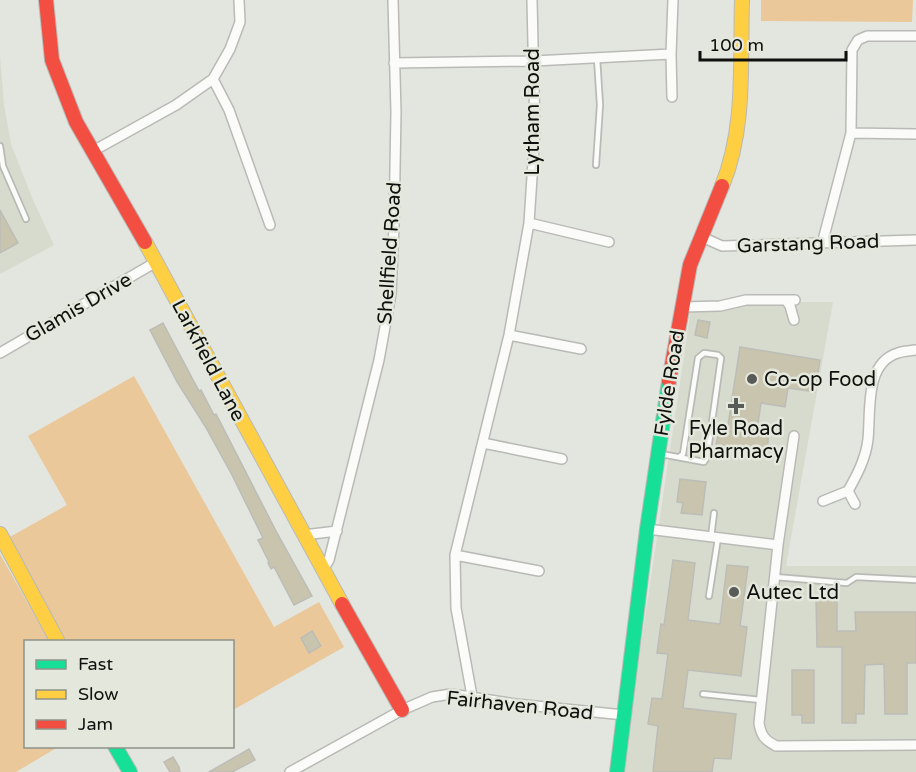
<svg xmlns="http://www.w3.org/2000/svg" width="916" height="772" font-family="'Varela Round',sans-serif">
<rect width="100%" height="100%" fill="#e3e5df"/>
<path fill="#d7dbce" d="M0 56 4 105 11 144 33 200 54 245 0 274Z
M692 302H833L786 566H916V772H622Z"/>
<path fill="#eac89a" d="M761 0H913L912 22 761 21Z
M134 376 274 627 319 602 344 647 233 710 232 642 65 641 8 538 67 505 28 436Z
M0 554 49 641 26 642V746L58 747 16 772H0Z"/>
<path fill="#c8c4ae" stroke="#bdbdb8" stroke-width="1.5" d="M0 210 18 243 0 253Z
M698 320 710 322 707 338 695 335Z
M163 323 199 391 201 390 214 415 216 414 276 531 312 596 294 605 274 567 271 569 268 563 269 562 258 540 263 538 232 475 205 426 177 382 150 330Z
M740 347 820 360 815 392 788 388 785 407 761 403 757 430 769 432 767 451 753 449 751 459 735 456 736 449 716 446 720 424 728 425Z
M680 479 706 482 702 515 681 513 683 503 677 502Z
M673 560 695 563 688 620 720 624 727 565 748 567 740 626 747 627 741 676 688 670 683 708 736 714 731 759 714 758 712 772H653L658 726 648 724 652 698 662 699 668 654 657 653 661 624 664 625Z
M816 598H837V631H856L855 612H916V663H907V714H885L884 664 865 665 864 714H856V723H842V647H817Z
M312 631 321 646 309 653 301 638Z
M792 670H814V723H802V715H792Z
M249 749 255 760 232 772H209Z
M173 757 179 767 180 772H170L164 762Z"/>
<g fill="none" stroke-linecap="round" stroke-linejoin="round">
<g stroke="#b9bab6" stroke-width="8">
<path id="lane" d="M0 146 3 166 26 219
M596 165 600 105 597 58
M661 454 704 462 707 457 721 358 718 355 704 353 698 358 683 454 679 457
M711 537 714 513
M775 577 847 583 856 577 916 580
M709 596 718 538
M703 694 761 700"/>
</g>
<g stroke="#b9bab6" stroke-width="12">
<path id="street" d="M394 63 534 61 671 54
M213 79 229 110 270 225
M672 97 671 54 673 0
M851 133 916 134
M93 151 176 105 213 79 230 49 240 22 239 0
M529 223 609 242
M702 237 722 246 916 240
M822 244 851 133 852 50 858 40 867 36H916
M786 300 790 306 794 320
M682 307 720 306 746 300H795
M509 335 581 349
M0 353 156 262
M483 443 562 459
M848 491 855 504
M823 501 848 491C857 475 866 458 868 439 871 412 864 363 898 353 903 351 910 351 916 350
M647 529 778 545 759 723C761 736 765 740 776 746L916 745
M304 535 337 531
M778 545 794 436
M455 555 539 571
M323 570 329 560 379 360 391 294 394 226 396 112 393 0
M472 696 456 608 455 555 509 335 529 223 535 131 532 0
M290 772 402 710 432 697 451 694 516 704 624 715"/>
</g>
<g stroke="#b9bab6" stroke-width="16">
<path id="fast" d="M115 746 130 772
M617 772 647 529 669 381"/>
</g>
<g stroke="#b9bab6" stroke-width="16">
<path id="slow" d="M722 186C746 128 740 62 742 0
M145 242 342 604
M0 534 58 642"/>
</g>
<g stroke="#b9bab6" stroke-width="16">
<path id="jam" d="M46 0 52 60 76 122 145 242
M669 381 690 265 722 186
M342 604 402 710"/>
</g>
<use href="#lane" stroke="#fbfbfa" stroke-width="4.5"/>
<use href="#street" stroke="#fbfbfa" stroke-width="9"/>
<use href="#fast" stroke="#16e098" stroke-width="14"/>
<use href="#slow" stroke="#ffcf43" stroke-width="14"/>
<use href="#jam" stroke="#f24e42" stroke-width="14"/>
</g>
<g fill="#595b56" stroke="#e4e8dc" stroke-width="2">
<circle cx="752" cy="379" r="6"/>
<path d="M733 397h6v6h6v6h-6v6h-6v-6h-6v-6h6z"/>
<circle cx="734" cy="592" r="6"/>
</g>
<g text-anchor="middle" stroke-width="5" stroke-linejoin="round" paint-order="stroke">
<g font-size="20" fill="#0f100d" stroke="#e4e8dc">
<text transform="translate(532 112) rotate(-90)" y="7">Lytham Road</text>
<text transform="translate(808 243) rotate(-2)" y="7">Garstang Road</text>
<text transform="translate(389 253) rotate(-86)" y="7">Shellfield Road</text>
<text transform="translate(78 307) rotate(-30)" y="7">Glamis Drive</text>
<text transform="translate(209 360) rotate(62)" y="7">Larkfield Lane</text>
<text transform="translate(669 383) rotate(-81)" y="7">Fylde Road</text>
<text transform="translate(520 705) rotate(6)" y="7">Fairhaven Road</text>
</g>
<g font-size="20" fill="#0f100d" stroke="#e4e8dc" text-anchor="start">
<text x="764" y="386">Co-op Food</text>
<text x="736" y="435" text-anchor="middle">Fyle Road<tspan x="736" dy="23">Pharmacy</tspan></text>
<text x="746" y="599">Autec Ltd</text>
</g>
</g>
<rect x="24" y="640" width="210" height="108" fill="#e4e8dc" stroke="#8f9289" stroke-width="1.5"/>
<rect x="36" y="660" width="30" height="9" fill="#16e098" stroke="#8f9289" stroke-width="1.5"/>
<text x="78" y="670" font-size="18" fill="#0f100d">Fast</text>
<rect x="36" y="690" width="30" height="9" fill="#ffcf43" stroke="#8f9289" stroke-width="1.5"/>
<text x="78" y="700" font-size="18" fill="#0f100d">Slow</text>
<rect x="36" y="720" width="30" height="9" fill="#f24e42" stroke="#8f9289" stroke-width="1.5"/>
<text x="78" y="730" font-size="18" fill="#0f100d">Jam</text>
<path d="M700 51v9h146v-9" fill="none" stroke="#0f100d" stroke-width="3"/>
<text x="709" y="51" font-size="18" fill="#0f100d" stroke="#e4e8dc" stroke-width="4.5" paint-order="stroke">100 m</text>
</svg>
